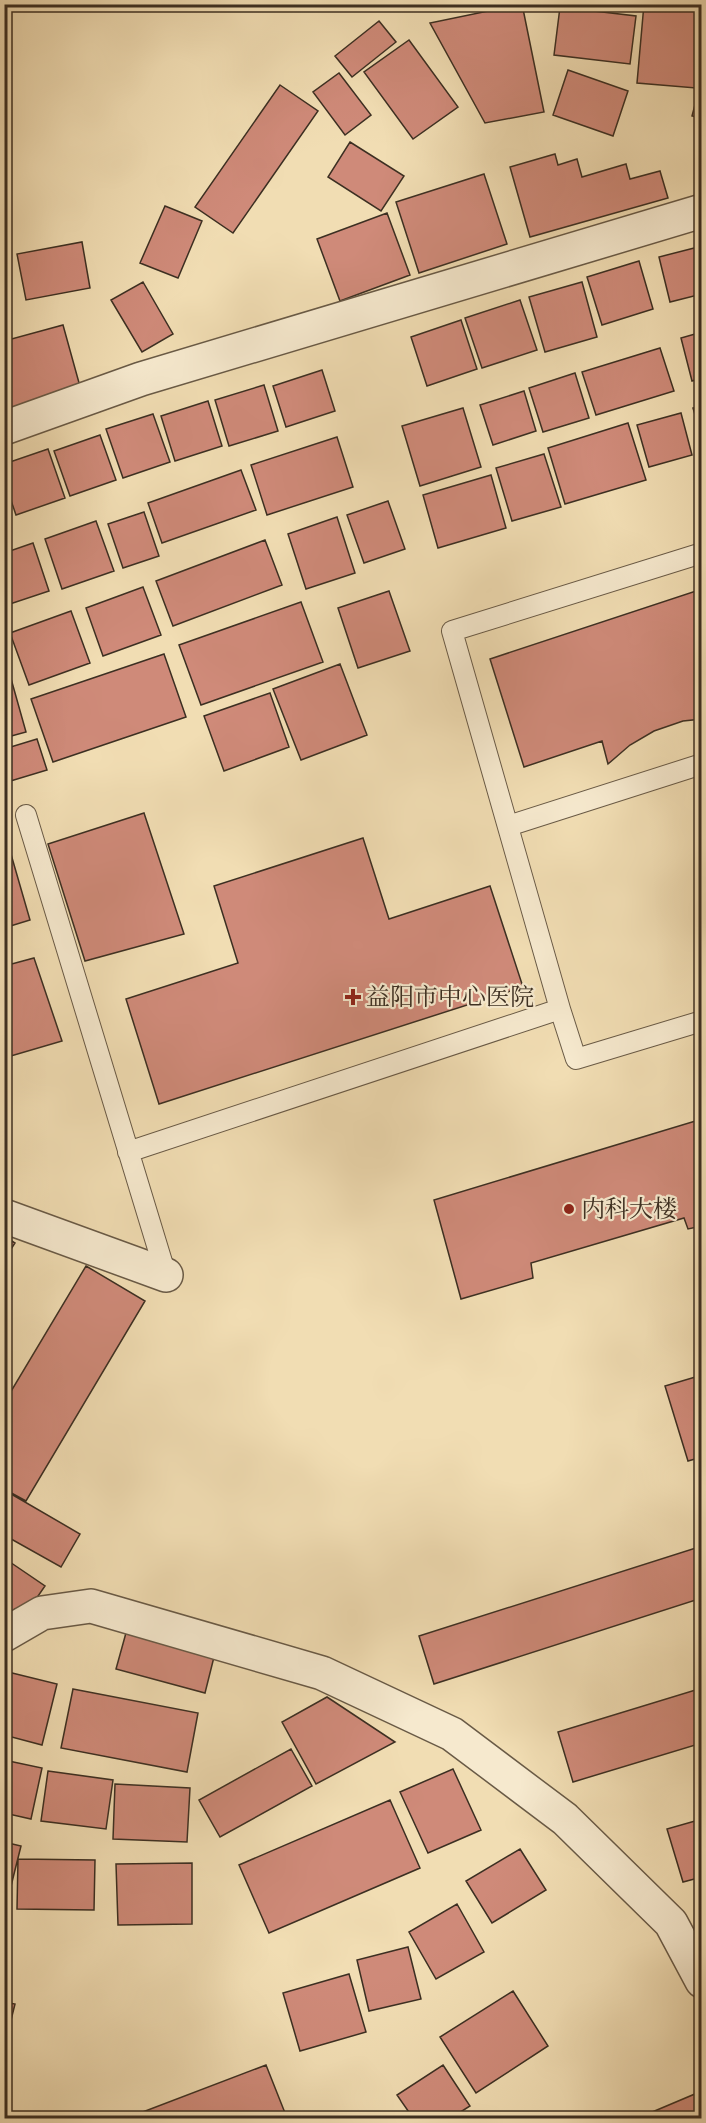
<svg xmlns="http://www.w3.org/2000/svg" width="706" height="2123" font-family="'IM FELL English','Noto Serif SC',serif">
<rect width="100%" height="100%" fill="#f1ddb3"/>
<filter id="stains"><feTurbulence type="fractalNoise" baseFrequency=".00333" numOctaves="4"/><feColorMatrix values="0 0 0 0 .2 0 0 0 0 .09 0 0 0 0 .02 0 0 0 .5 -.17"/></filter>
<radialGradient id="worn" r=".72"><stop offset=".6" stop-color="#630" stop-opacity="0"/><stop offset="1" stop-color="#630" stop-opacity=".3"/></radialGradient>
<path fill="#cf8a79" stroke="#3c2f22" stroke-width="1.5" d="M522 4 544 112 485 123 430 23Z
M644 4 702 5V31L696 88 637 83Z
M560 7 636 16 630 64 554 55Z
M379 21 396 42 352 77 335 56Z
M409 40 458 107 413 139 364 72Z
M568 70 628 91 613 136 553 115Z
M339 73 371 115 345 135 313 92Z
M702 79V118L692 116Z
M280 85 318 111 233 233 195 207Z
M350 142 404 176 381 211 328 177Z
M555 154 558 165 577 159 582 177 626 164 630 179 660 171 668 198 530 237 510 167Z
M484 174 507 244 419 273 396 202Z
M165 206 202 221 178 278 140 263Z
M387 213 410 275 340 301 317 239Z
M82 242 90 288 26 300 17 254Z
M702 246V294L670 302 659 257Z
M639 261 653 309 602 325 587 277Z
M143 282 173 334 142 352 111 300Z
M582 282 597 337 545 352 529 297Z
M520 300 537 350 482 368 465 318Z
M461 320 477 369 427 386 411 337Z
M63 325 81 390 4 412V341Z
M702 332V378L692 381 681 338Z
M660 348 674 391 596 415 582 372Z
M322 370 335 411 286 427 273 386Z
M575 373 589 418 543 432 529 388Z
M264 385 278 431 229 446 215 400Z
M524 391 536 431 493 445 480 405Z
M208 401 222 446 175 461 161 416Z
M702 406V438L693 408Z
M463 408 481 467 420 486 402 426Z
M681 413 692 455 649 467 637 425Z
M153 414 170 462 123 478 106 429Z
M628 423 646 480 565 504 548 448Z
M100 435 116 480 70 496 54 451Z
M337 437 353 487 267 515 251 465Z
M48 449 65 498 16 515 4 480V464Z
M544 454 561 507 512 521 496 468Z
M241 470 256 510 162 543 148 503Z
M491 475 506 528 438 548 423 495Z
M4 496 11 517 4 519Z
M388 501 405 549 364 563 347 515Z
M144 512 159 556 123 568 108 524Z
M337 517 355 573 306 589 288 534Z
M96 521 114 571 62 589 45 539Z
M265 540 282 585 173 626 156 581Z
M33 543 49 591 4 606V553Z
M143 587 161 635 103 656 86 608Z
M702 589V719L683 721 654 731 630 745 608 764 602 741 524 767 490 659Z
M389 591 410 651 358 668 338 608Z
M301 602 323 662 201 705 179 645Z
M71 611 90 663 29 685 10 633Z
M164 654 186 717 53 762 31 699Z
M340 664 367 735 301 760 273 689Z
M8 668 26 732 4 738V669Z
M270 693 289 747 224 771 204 716Z
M37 739 47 770 4 783V749Z
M144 813 184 934 85 961 48 844Z
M4 830 30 920 4 928Z
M363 838 389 919 490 886 523 987 159 1104 126 999 238 963 214 886Z
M34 958 62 1041 4 1058V966Z
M702 1119V1226L688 1229 684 1218 531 1263 533 1278 461 1299 434 1200Z
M4 1236 15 1243 4 1260Z
M86 1266 145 1301 26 1501 4 1489V1403Z
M702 1375V1457L688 1461 665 1386Z
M6 1491 80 1534 61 1567 4 1535Z
M702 1546V1598L434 1684 419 1636Z
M4 1558 45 1586 25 1615 15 1609 4 1624Z
M129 1622 217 1645 205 1693 116 1669Z
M4 1671 57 1684 42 1745 4 1735Z
M702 1688V1743L573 1782 558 1732Z
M73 1689 198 1713 187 1772 61 1748Z
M327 1697 395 1742 316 1784 282 1722Z
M291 1749 312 1786 220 1837 199 1800Z
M4 1760 42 1768 31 1819 4 1813Z
M453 1769 481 1830 428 1853 400 1792Z
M48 1771 113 1780 106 1829 41 1821Z
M115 1784 190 1788 187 1842 113 1839Z
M390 1800 420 1868 269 1933 239 1865Z
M702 1819V1877L683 1882 667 1829Z
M4 1842 21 1846 9 1894 4 1893Z
M520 1849 546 1890 492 1923 466 1881Z
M18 1859 95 1860 94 1910 17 1909Z
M192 1863V1924L118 1925 116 1864Z
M457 1904 484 1952 436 1979 409 1932Z
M408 1947 421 1999 369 2011 357 1960Z
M349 1974 366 2032 300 2051 283 1993Z
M513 1991 548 2046 476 2093 440 2037Z
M4 2002 15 2004 4 2048Z
M266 2065 287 2118H127Z
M443 2065 470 2106 451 2118H413L397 2095Z
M702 2091V2118H638Z"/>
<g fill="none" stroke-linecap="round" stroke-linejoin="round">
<g stroke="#695a46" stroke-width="22">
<path id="service" d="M26 815 166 1275
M508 826 702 764
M560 1009 576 1059 702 1021
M128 1152 560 1009 452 631 702 553"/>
</g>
<g stroke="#695a46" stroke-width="36">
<path id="minor" d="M4 428 141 379 702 211
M4 1216 166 1275
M4 1635 42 1613 91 1606 322 1673 452 1734 565 1819 671 1923 702 1981"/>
</g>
<use href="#service" stroke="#f6e9ce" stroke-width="20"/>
<use href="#minor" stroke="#f6e9ce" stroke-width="33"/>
</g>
<g fill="#8f2418" stroke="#f6e9ce" stroke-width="2">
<path d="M350 988h6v6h6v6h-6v6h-6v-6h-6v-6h6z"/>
<circle cx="569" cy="1209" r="6"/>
</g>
<g text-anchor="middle" stroke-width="4.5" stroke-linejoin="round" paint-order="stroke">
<g font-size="24" fill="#3c2f22" stroke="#f6e9ce" text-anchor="start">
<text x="366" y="1005">益阳市中心医院</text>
<text x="581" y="1217">内科大楼</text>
</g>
</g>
<rect width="706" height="2123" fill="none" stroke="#f1ddb3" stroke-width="24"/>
<rect x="6" y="6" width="694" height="2111" fill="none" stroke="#3c2f22" stroke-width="3"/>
<rect x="12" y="12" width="682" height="2099" fill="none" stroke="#3c2f22" stroke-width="1.5"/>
<rect width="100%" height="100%" filter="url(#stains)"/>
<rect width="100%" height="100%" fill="url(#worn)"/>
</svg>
